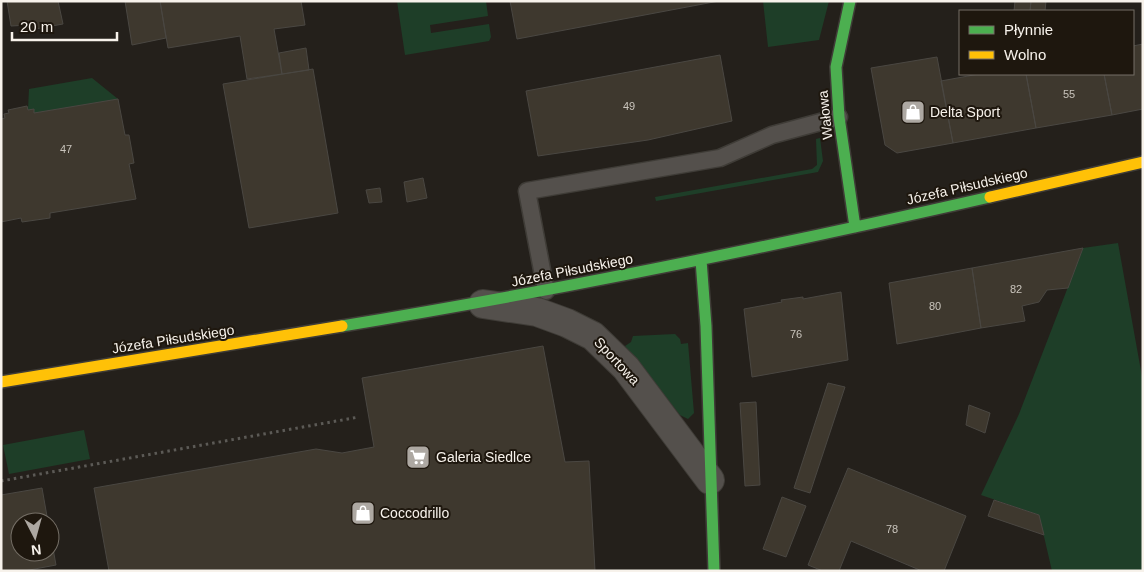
<svg xmlns="http://www.w3.org/2000/svg" width="1144" height="572" font-family="Helvetica,sans-serif">
<rect width="100%" height="100%" fill="#24201b"/>
<path fill="#1e3e28" d="M397 1H486L488 16 430 25 431 33 489 24 491 37 489 41 405 55Z
M763 1H829L819 40 768 47Z
M92 78 118 99 34 113V109L28 110 29 89Z
M820 138 823 161 818 172 656 201 655 197 812 169 817 165 816 139Z
M1118 243 1143 382V571H1052L1039 515 981 495 1019 414 1083 248Z
M675 334 680 339 681 344 688 343 694 413 688 419 680 415 625 346 631 342 633 336Z
M84 430 90 459 9 474 3 445Z"/>
<path fill="#3e382e" stroke="#4a4742" d="M7 1H58L63 24 30 30 29 25 11 26Z
M125 1H160L166 38 132 45Z
M160 1H301L305 25 274 29 282 74 247 79 240 36 168 48Z
M510 1H719L517 39Z
M1015 1H1031L1030 11H1014Z
M1031 1H1046L1045 11H1030Z
M1143 44V109L1112 115 1104 74H1133V46Z
M306 48 309 70 282 74 279 53Z
M720 55 732 121 648 140 538 156 526 91Z
M937 57 953 143 897 153 885 145 871 68Z
M313 69 338 213 249 228 223 84Z
M979 74H1026L1036 128 953 143 941 81Z
M1026 74H1104L1112 115 1036 128Z
M118 99 125 135H129L134 163 129 164 136 199 50 213V218L22 222 21 218 1 222V119L5 118 4 114 9 113 8 110 27 106 28 110 34 109V113Z
M423 178 427 198 407 202 404 182Z
M380 188 382 202 369 203 366 190Z
M1083 248 1068 288 1047 290 1039 302 1022 306 1025 321 981 328 972 268Z
M972 268 981 328 897 344 889 283Z
M841 292 848 360 752 377 744 309 782 302 781 300 803 297V299Z
M543 346 565 462 589 461 595 571H109L94 488 316 449 342 453 374 447 362 378Z
M828 383 845 387 810 493 794 488Z
M756 402 760 485 745 486 740 403Z
M969 405 990 413 985 433 966 425Z
M848 468 966 516 944 571H922L851 541 839 571H823L808 565Z
M42 488 48 522H20V552H50V532L56 565 24 571H1V495Z
M782 497 806 506 786 557 763 549Z
M994 500 1039 515 1044 535 988 516Z"/>
<g fill="none" stroke-linecap="round" stroke-linejoin="round">
<g stroke="#3f3c37" stroke-width="19">
<path id="lane" d="M546 291 527 191 720 158 772 135 839 117"/>
</g>
<g stroke="#3f3c37" stroke-width="30">
<path id="street" d="M483 304 537 312 567 323 593 336 626 368 710 480"/>
</g>
<g stroke="#3f3c37" stroke-width="14">
<path id="fast" d="M850 1 836 67 839 117 855 227
M701 260 706 326 714 571
M342 326C560 290 775 246 990 197"/>
</g>
<g stroke="#3f3c37" stroke-width="14">
<path id="slow" d="M990 197 1143 162
M1 382 342 326"/>
</g>
<path stroke="#5c5a56" stroke-width="3" stroke-dasharray="2.5 4" stroke-linecap="butt" d="M1 481 359 417"/>
<use href="#lane" stroke="#54504c" stroke-width="16"/>
<use href="#street" stroke="#54504c" stroke-width="28"/>
<use href="#fast" stroke="#4caf50" stroke-width="11"/>
<use href="#slow" stroke="#ffc107" stroke-width="11"/>
</g>
<defs>
<g id="shop-square" transform="scale(1.25)"><rect x="-9" y="-9" width="18" height="18" rx="4" fill="#ada8a2" stroke="#1e170e"/><path d="M-5-2.5h2.3a2.7 3.5 0 0 1 5.4 0H5L5.5 6h-11ZM-1.5-2.5h3a1.5 2.3 0 0 0-3 0Z" fill="#fff"/></g>
<g id="supermarket-square" transform="scale(1.25)"><rect x="-9" y="-9" width="18" height="18" rx="4" fill="#ada8a2" stroke="#1e170e"/><path d="M-6-5.5h2.5l.6 2H6L4.5 2H-2.5L-4.4-4H-6ZM-1.5 3.2a1.3 1.3 0 1 0 .1 0ZM3 3.2a1.3 1.3 0 1 0 .1 0Z" fill="#fff"/></g>
</defs>
<g fill-rule="evenodd">
<use href="#shop-square" x="913" y="112"/>
<use href="#supermarket-square" x="418" y="457"/>
<use href="#shop-square" x="363" y="513"/>
</g>
<g text-anchor="middle" stroke-width="4" stroke-linejoin="round" paint-order="stroke">
<g font-size="11" fill="#c9c4bc">
<text x="1069" y="98">55</text>
<text x="629" y="110">49</text>
<text x="66" y="153">47</text>
<text x="1016" y="293">82</text>
<text x="935" y="310">80</text>
<text x="796" y="338">76</text>
<text x="892" y="533">78</text>
</g>
<g font-size="14" fill="#f7f2eb" stroke="#1e170e" text-anchor="start">
<text x="930" y="117">Delta Sport</text>
<text x="436" y="462">Galeria Siedlce</text>
<text x="380" y="518">Coccodrillo</text>
</g>
<g font-size="14" fill="#f7f2eb" stroke="#1e170e">
<text transform="translate(825 115) rotate(-96)" y="5">Wałowa</text>
<text transform="translate(967 186) rotate(-13)" y="5">Józefa Piłsudskiego</text>
<text transform="translate(572 270) rotate(-11)" y="5">Józefa Piłsudskiego</text>
<text transform="translate(173 339) rotate(-9)" y="5">Józefa Piłsudskiego</text>
<text transform="translate(617 361) rotate(47)" y="5">Sportowa</text>
</g>
</g>
<rect width="1144" height="572" fill="none" stroke="#f7f2eb" stroke-width="5"/>
<rect x="959" y="10" width="175" height="65" fill="#1e170e" stroke="#756f66"/>
<rect x="969" y="26" width="25" height="8" fill="#4caf50" stroke="#756f66"/>
<text x="1004" y="35" font-size="15" fill="#f7f2eb">Płynnie</text>
<rect x="969" y="51" width="25" height="8" fill="#ffc107" stroke="#756f66"/>
<text x="1004" y="60" font-size="15" fill="#f7f2eb">Wolno</text>
<g transform="translate(35 537) rotate(174)"><circle r="24" fill="#1e170e" stroke="#756f66"/>
<path d="M0-4L9 19L0 12L-9 19Z" fill="#ada8a2"/>
<text y="-8" font-size="14" font-weight="bold" text-anchor="middle" fill="#f7f2eb">N</text>
</g>
<path d="M12 32v8h105v-8" fill="none" stroke="#f7f2eb" stroke-width="2.5"/>
<text x="20" y="32" font-size="15" fill="#f7f2eb" stroke="#1e170e" stroke-width="4" paint-order="stroke">20 m</text>
</svg>
